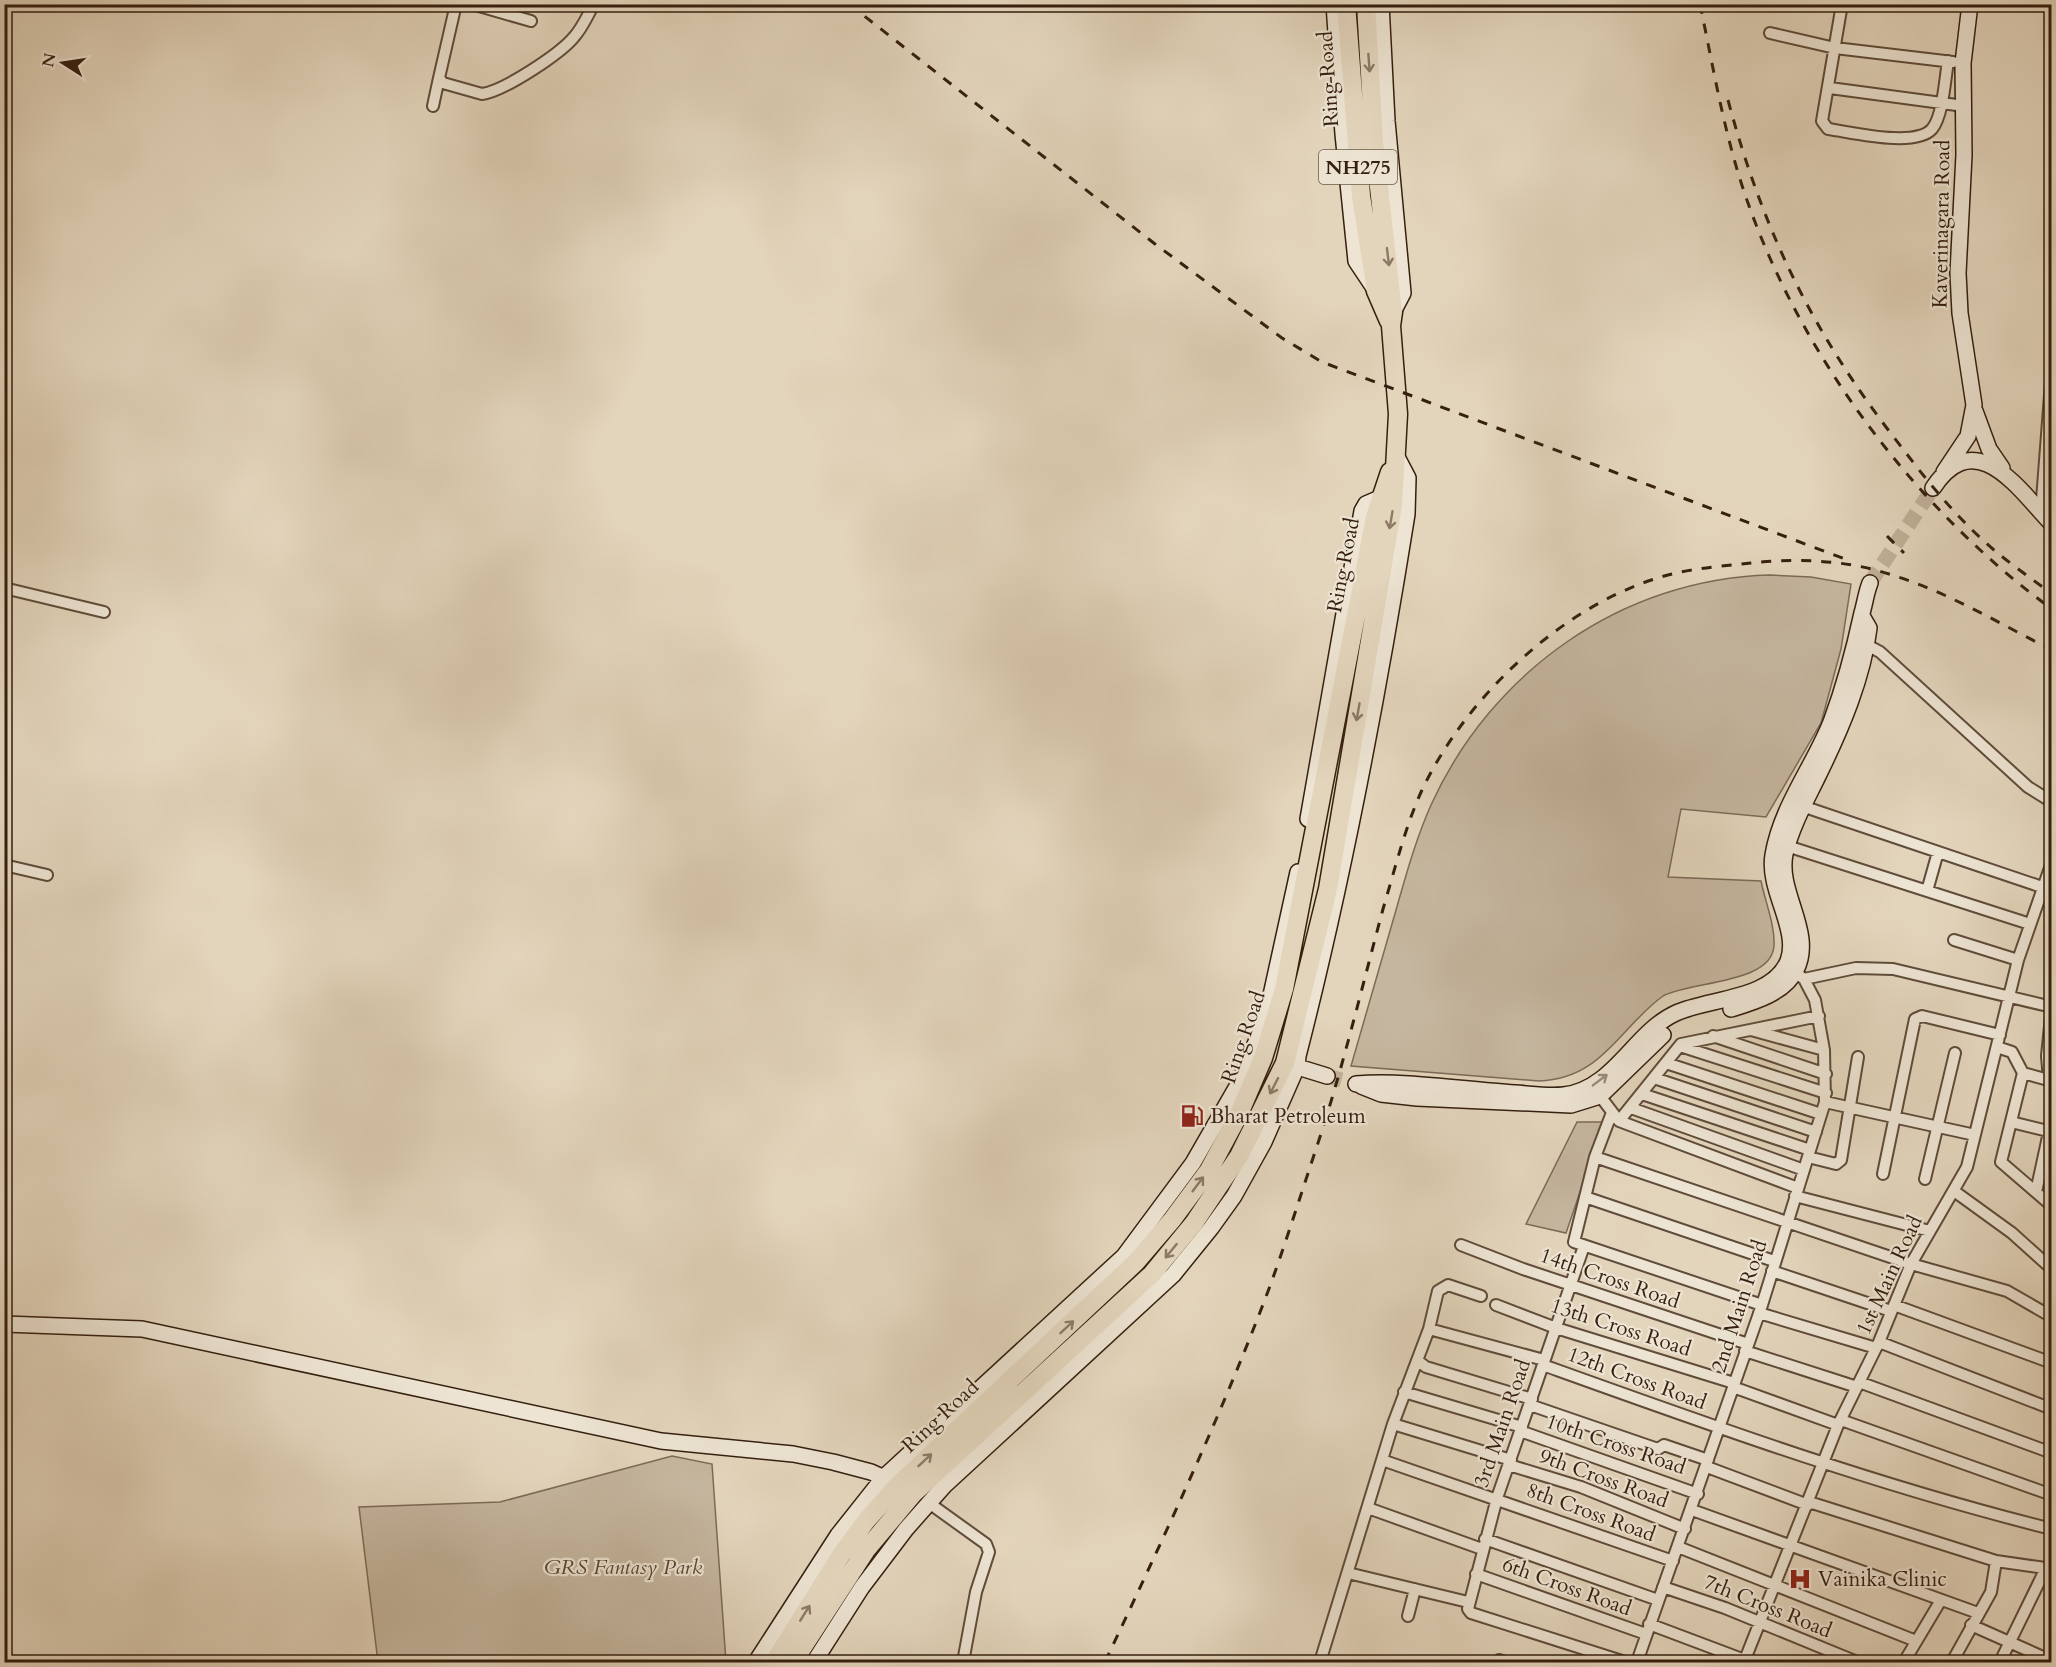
<svg xmlns="http://www.w3.org/2000/svg" width="2056" height="1667" font-family="Cardo,serif">
<rect width="100%" height="100%" fill="#e3d5bc"/>
<filter id="stains"><feTurbulence type="fractalNoise" baseFrequency=".00333" numOctaves="4"/><feColorMatrix values="0 0 0 0 .2 0 0 0 0 .09 0 0 0 0 .02 0 0 0 .5 -.17"/></filter>
<radialGradient id="worn" r=".72"><stop offset=".6" stop-color="#630" stop-opacity="0"/><stop offset="1" stop-color="#630" stop-opacity=".3"/></radialGradient>
<path fill="#c5b69f" stroke="#7d6a57" stroke-width="1.5" d="M1770 575 1811 577 1851 584 1841 649 1821 723 1766 817 1681 809 1668 877 1761 881C1765 901 1775 925 1774 945 1773 984 1691 981 1663 996 1619 1028 1602 1079 1539 1081L1351 1066C1365 1016 1380 967 1394 917 1405 879 1415 841 1431 805 1492 671 1622 579 1770 575Z
M1577 1122H1604L1566 1233 1526 1224Z
M672 1456 712 1464 726 1662H378L359 1507 500 1502Z"/>
<g fill="none" stroke-linecap="round" stroke-linejoin="round">
<path stroke="#c0b199" stroke-width="15" stroke-dasharray="15 8" stroke-linecap="butt" d="M1870 583 1933 488
M1327 1076 1349 1082"/>
<g stroke="#604c3a" stroke-width="14">
<path id="street" d="M456 4 439 78 443 83 482 94C504 91 560 54 574 37 583 27 587 16 594 4
M472 4 531 21
M1842 4 1822 121 1828 129C1851 132 1915 148 1932 129 1943 116 1945 79 1948 61
M1770 33 1835 48 1953 62
M1830 88 1964 106
M433 106 439 78
M2041 513 2052 369
M4 588 104 612
M1867 645 1880 652 2028 787 2052 802
M1802 806 2042 887
M1787 846 2030 924
M4 865 47 875
M1927 891 1938 852
M1954 940 2018 960
M1804 979 1856 968 1893 969 2052 1007
M1751 1030 1824 1050
M1713 1036 1826 1074
M1680 1046 1826 1093
M1997 1047 2012 1052 2023 1073 2001 1162 2052 1206
M1666 1063 1821 1114
M2023 1073 2052 1081
M1654 1078 1816 1132
M2049 1080 2047 1056 2052 1006
M1642 1094 1810 1150
M1600 1096 1619 1121 1681 1044 1819 1016
M1825 1102 1975 1135
M1631 1108 1804 1170
M1611 1115 1595 1157 1574 1242 1762 1305
M1619 1121 1798 1188
M2011 1122 2052 1132
M1595 1157 1911 1264 2007 1291 2052 1317
M1808 1157 1836 1164 1841 1160 1858 1057
M1883 1174 1915 1019 1922 1016 2000 1035
M1925 1179 1955 1053
M1954 1191 2012 1233 2052 1269
M2036 1192 2049 1132
M1795 1196 1930 1231
M1585 1197 1774 1261
M1461 1245 1523 1269 1748 1344
M1584 1246 1497 1498 1468 1609 1471 1613 1625 1662
M1772 1271 1891 1311
M1496 1305 1556 1328 1734 1383
M1894 1305 2052 1363
M1759 1313 1876 1348
M1429 1329 1544 1360
M1879 1342 2052 1409
M1745 1351 1857 1387
M1418 1361 1426 1367 1532 1399
M1543 1365C1710 1425 1878 1486 2052 1529
M1859 1382 2052 1453
M1733 1387 1838 1425
M1404 1392 1522 1427
M1530 1405 1658 1449 1664 1445 1708 1460
M1841 1420 2052 1495
M1393 1424 1511 1460
M1520 1431 1698 1494
M1382 1460 1673 1561
M1509 1465 1581 1487 1685 1529
M1707 1467 1808 1505
M1809 1502 1996 1561 2052 1569
M929 1503 986 1544 989 1552 976 1592 963 1662
M1368 1508 1482 1549
M1692 1510 1978 1613
M1485 1539 1658 1600
M1678 1547 1916 1641
M1348 1573 1468 1602
M1476 1574 1646 1634
M1663 1587 1725 1608 1857 1662
M1408 1616 1415 1589
M1649 1624 1750 1662
M1971 1625 2052 1661
M1499 1660 1506 1662
M1320 1662 1393 1424 1429 1329 1438 1291 1448 1285 1481 1296
M1637 1662 1762 1305 1825 1102 1824 1050 1815 1000 1804 979 1791 969
M1744 1662 1838 1425 1879 1342 1911 1264 1967 1167 2018 960 2052 862
M1904 1662 1941 1600
M1952 1662 1991 1592 1996 1561
M2000 1662 2046 1568"/>
</g>
<g stroke="#351f0f" stroke-width="18">
<path id="secondary" d="M1334 4 1343 134 1356 261 1374 288
M1381 4 1387 121 1403 293 1393 312
M1975 411 1989 449 2002 468
M1944 472 1968 436 1974 405 1960 313 1958 273 1964 155 1963 63 1970 4
M1933 488C1976 423 2019 490 2052 524
M1308 819 1362 511 1366 504 1380 498
M1731 1009C1754 1002 1785 993 1796 970 1815 932 1777 893 1785 854 1792 825 1806 801 1819 774 1841 729 1863 678 1869 628L1862 616
M1288 1064 1327 1076
M1356 1084C1407 1080 1463 1090 1515 1093 1531 1094 1548 1097 1564 1095 1614 1089 1634 1032 1676 1013 1708 998 1772 1000 1788 961 1800 930 1767 890 1773 855 1781 807 1813 767 1831 722 1844 687 1854 650 1862 613 1865 603 1866 593 1870 583
M1361 1086 1381 1094 1417 1098 1571 1105 1600 1096 1663 1035
M4 1324 142 1329 661 1441 793 1454 833 1462 871 1472 891 1481
M756 1662 838 1535 884 1477 1124 1256 1193 1163 1239 1083 1266 1018 1298 872
M814 1662 862 1587 906 1529 944 1486 1173 1275 1211 1228 1234 1196 1264 1142 1297 1067 1298 1056C1344 877 1378 696 1407 514L1408 478 1397 457"/>
</g>
<g stroke="#351f0f" stroke-width="21">
<path id="highway" d="M1346 4 1361 196 1376 291 1389 321
M774 1662 841 1555 866 1521 898 1485 1136 1262 1172 1220 1209 1170 1239 1114 1263 1058 1284 989 1375 517 1390 472
M793 1662 866 1550 913 1494 1152 1274 1194 1223 1239 1156 1285 1063 1328 889 1393 505 1398 414 1391 326 1393 312 1374 142 1366 4"/>
</g>
<use href="#street" stroke="#ede4d3" stroke-width="10"/>
<use href="#secondary" stroke="#ede4d3" stroke-width="15"/>
<use href="#highway" stroke="#e3d5bc" stroke-width="18"/>
<path stroke="#351f0f" stroke-width="3" stroke-dasharray="10 10" stroke-linecap="butt" d="M849 4 1155 244 1282 338 1322 362 1845 559
M1700 4C1714 71 1725 139 1748 203 1803 359 1918 512 2052 609
M1728 100C1764 235 1816 339 1903 449 1930 485 1960 521 1994 550 2012 565 2032 579 2052 594
M1887 536 1904 553
M1105 1662C1163 1539 1222 1414 1270 1286 1287 1239 1302 1191 1318 1143 1343 1067 1362 987 1383 909 1395 869 1405 827 1422 790 1467 695 1566 602 1668 575 1695 568 1724 566 1751 563 1798 558 1848 560 1892 575 1948 592 2000 624 2052 650"/>
</g>
<defs><path id="oneway-shaft" d="M-6 0H5M1.5-3L5.5 0L1.5 3" fill="none" stroke-width="1.6" stroke-linecap="round" stroke-linejoin="round" transform="scale(1.5)"/></defs>
<g stroke="#8c7a66">
<use href="#oneway-shaft" transform="translate(1369 63) rotate(86)"/>
<use href="#oneway-shaft" transform="translate(1388 257) rotate(83)"/>
<use href="#oneway-shaft" transform="translate(1391 520) rotate(100)"/>
<use href="#oneway-shaft" transform="translate(1358 712) rotate(100)"/>
<use href="#oneway-shaft" transform="translate(1274 1086) rotate(117)"/>
<use href="#oneway-shaft" transform="translate(1198 1184) rotate(-53)"/>
<use href="#oneway-shaft" transform="translate(1171 1251) rotate(129)"/>
<use href="#oneway-shaft" transform="translate(1067 1327) rotate(-43)"/>
<use href="#oneway-shaft" transform="translate(925 1460) rotate(-43)"/>
<use href="#oneway-shaft" transform="translate(805 1613) rotate(-58)"/>
</g>
<use stroke="#9a8b7b" href="#oneway-shaft" transform="translate(1600 1080) rotate(-37)"/>
<defs>
<g id="fuel-bare" transform="scale(1.8)"><path d="M-5.5-6h7V0h2V4h1.3V-2.5L3-4.5l.8-.8L6-3V5H2.5V1h-1V6h-7ZM-4.2-4.7v3.2H.2V-4.7Z" fill="#8f2418" stroke="#ede4d3" stroke-width="2.5" paint-order="stroke"/></g>
<g id="hospital-bare" transform="scale(1.8)"><path d="M-5-5h3v3.5h4V-5h3V5h-3V1.5h-4V5h-3Z" fill="#8f2418" stroke="#ede4d3" stroke-width="2.5" paint-order="stroke"/></g>
</defs>
<g fill-rule="evenodd">
<use href="#fuel-bare" x="1192" y="1116"/>
<use href="#hospital-bare" x="1800" y="1579"/>
</g>
<g text-anchor="middle" stroke-width="4.5" stroke-linejoin="round" paint-order="stroke">
<rect fill="#ede4d3" stroke="#6c5a4a" stroke-width="1.5" x="1319" y="150" width="78" height="34" rx="4.5"/>
<g font-size="20" font-weight="bold" fill="#351f0f">
<text x="1358" y="174">NH275</text>
</g>
<g font-size="21" fill="#351f0f" stroke="#ede4d3">
<text transform="translate(1328 79) rotate(-94)" y="7">Ring Road</text>
<text transform="translate(1941 224) rotate(-89)" y="7">Kaverinagara Road</text>
<text transform="translate(1343 565) rotate(-79)" y="7">Ring Road</text>
<text transform="translate(1243 1037) rotate(-71)" y="7">Ring Road</text>
<text transform="translate(1889 1275) rotate(-65)" y="7">1st Main Road</text>
<text transform="translate(1610 1278) rotate(19)" y="7">14th Cross Road</text>
<text transform="translate(1739 1306) rotate(-72)" y="7">2nd Main Road</text>
<text transform="translate(1621 1327) rotate(18)" y="7">13th Cross Road</text>
<text transform="translate(1637 1378) rotate(20)" y="7">12th Cross Road</text>
<text transform="translate(940 1416) rotate(-43)" y="7">Ring Road</text>
<text transform="translate(1502 1423) rotate(-71)" y="7">3rd Main Road</text>
<text transform="translate(1616 1444) rotate(19)" y="7">10th Cross Road</text>
<text transform="translate(1604 1478) rotate(20)" y="7">9th Cross Road</text>
<text transform="translate(1591 1512) rotate(20)" y="7">8th Cross Road</text>
<text transform="translate(1567 1586) rotate(20)" y="7">6th Cross Road</text>
<text transform="translate(1768 1606) rotate(22)" y="7">7th Cross Road</text>
</g>
<g font-size="21" fill="#351f0f" stroke="#ede4d3" text-anchor="start">
<text x="1210" y="1123">Bharat Petroleum</text>
<text x="1818" y="1586">Vainika Clinic</text>
</g>
<g font-size="21" font-style="italic" fill="#594533" stroke="#ede4d3">
<text x="623" y="1574">GRS Fantasy Park</text>
</g>
</g>
<rect width="2056" height="1667" fill="none" stroke="#e3d5bc" stroke-width="24"/>
<rect x="6" y="6" width="2044" height="1655" fill="none" stroke="#351f0f" stroke-width="3"/>
<rect x="12" y="12" width="2032" height="1643" fill="none" stroke="#351f0f" stroke-width="1.5"/>
<g transform="translate(63 63) rotate(282)" stroke="#ede4d3" stroke-width="4.5" paint-order="stroke">
<path d="M0-4.5L10 22L0 15L-10 22Z" fill="#351f0f"/>
<text y="-9" font-size="16" font-weight="bold" text-anchor="middle" fill="#351f0f">N</text>
</g>
<rect width="100%" height="100%" filter="url(#stains)"/>
<rect width="100%" height="100%" fill="url(#worn)"/>
</svg>
